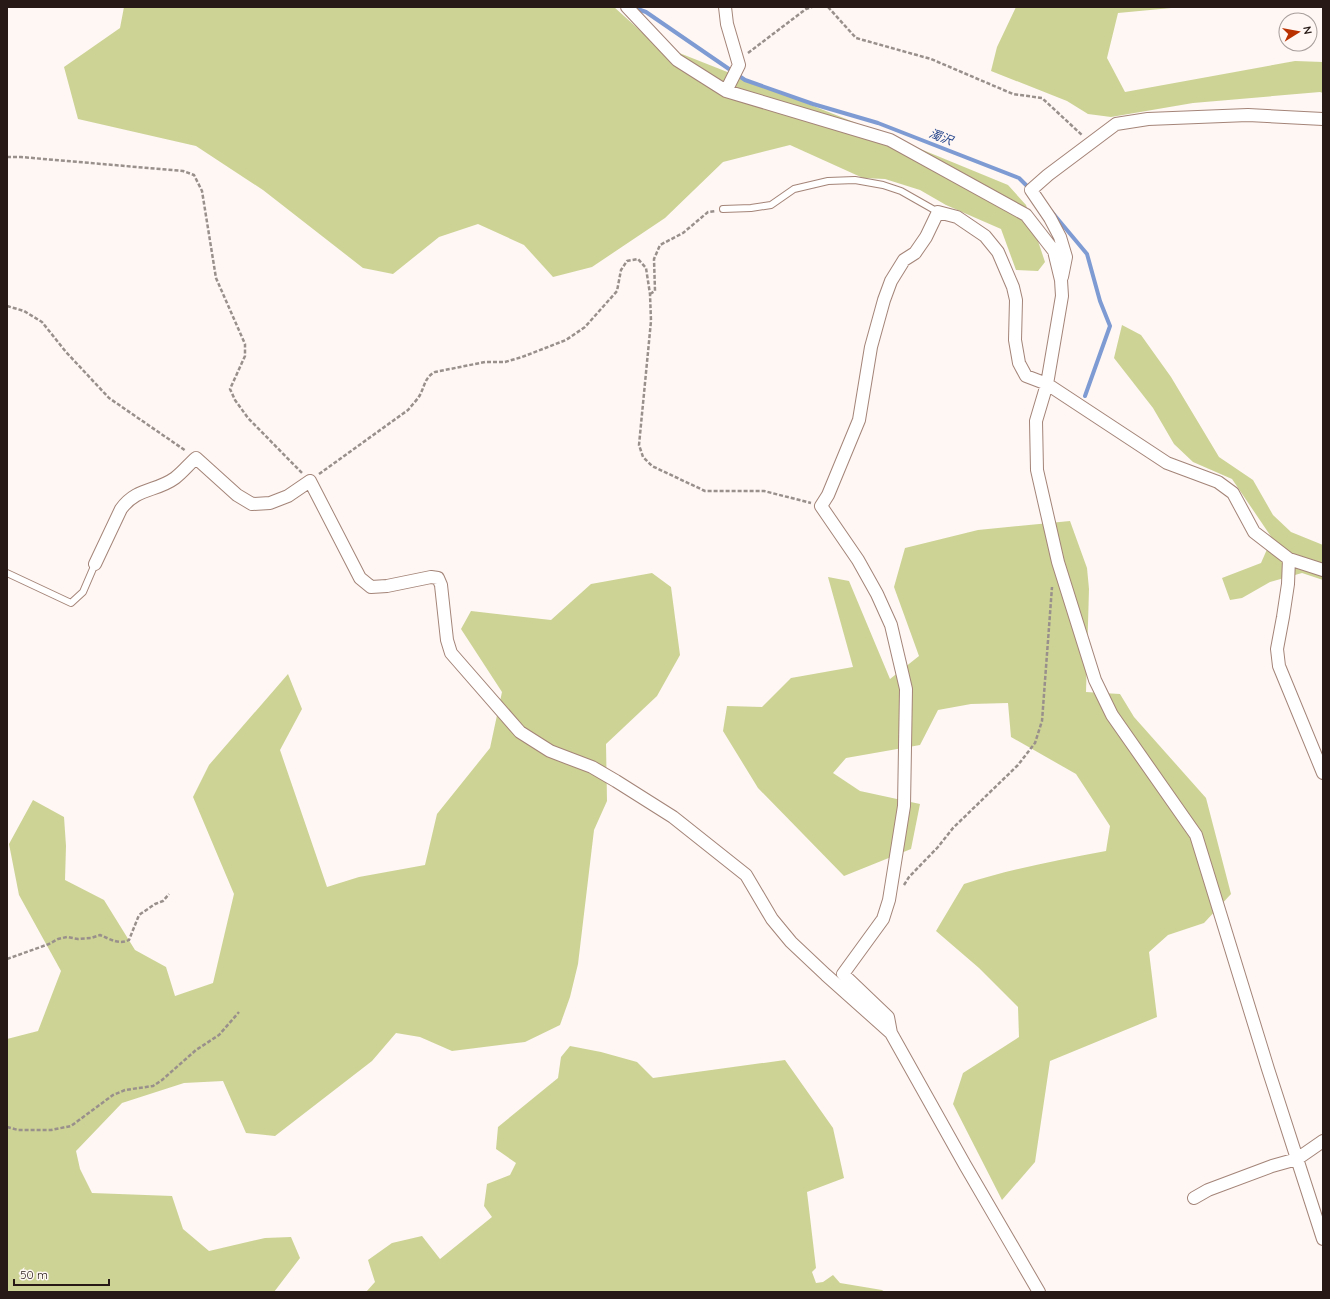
<svg xmlns="http://www.w3.org/2000/svg" width="1330" height="1299" font-family="Quicksand,'Noto Sans JP',sans-serif">
<rect width="100%" height="100%" fill="#fef7f4"/>
<path fill="#cdd395" d="M124 7H614L654 43 879 132 1008 185 1026 205 1045 262 1038 271 1016 270 1001 229 946 205 920 190 885 179 863 178 790 145 723 162 665 218 592 267 553 277 524 245 478 224 439 237 393 274 363 268 263 190 196 146 78 119 64 67 120 28Z
M1016 7H1182L1118 13 1107 58 1125 92 1295 61 1323 62V93L1320 92 1193 103 1111 117 1088 114 1067 101 991 71 997 47Z
M1122 325 1141 335 1171 377 1219 457 1253 480 1273 515 1291 532 1323 545V580L1302 573 1270 582 1242 598 1230 600 1222 578 1261 563 1272 538 1232 479 1193 462 1174 444 1153 408 1114 358Z
M1070 521 1087 568 1089 589 1086 692 1120 694 1134 717 1206 798 1231 894 1204 923 1168 935 1149 952 1157 1017 1050 1061 1035 1162 1002 1200 953 1104 963 1073 1019 1037 1018 1007 979 968 936 931 964 884C1011 869 1058 860 1106 851L1110 826 1076 774 1011 737 1008 703 971 704 938 710 920 745 846 758 833 773 860 791 920 804 911 849 844 876 758 788 723 731 727 706 762 707 791 678 853 667 828 577 849 581 890 679 919 656 894 587 905 548 978 530Z
M652 573 671 587 680 655 657 696 606 744 607 801 594 830 578 964 570 997 560 1025 525 1042 452 1051 420 1037 396 1033 372 1061 275 1136 246 1133 223 1081 184 1083 122 1103 76 1151 80 1169 92 1193 172 1196 183 1229 209 1251 265 1238 291 1237 300 1258 274 1292H7V1039L38 1031 61 971 19 895 9 844 33 800 64 817 66 846 65 880 104 900 135 950 166 967 175 996 213 983 234 894 193 797 209 765 288 674 302 709 280 750 327 887 359 877 425 865 437 814 490 748 502 692 461 629 471 611 551 620 591 584Z
M570 1046 601 1052 637 1062 653 1078 785 1060 833 1128 844 1178 807 1192 816 1268 812 1272 816 1283 823 1282 833 1275 840 1283 882 1290 885 1292H366L375 1282 368 1260 392 1243 422 1236 440 1259 492 1217 484 1206 487 1184 510 1175 516 1163 496 1149 498 1127 558 1078 561 1057Z"/>
<g fill="none" stroke-linecap="round" stroke-linejoin="round">
<path stroke="#7f9bd3" stroke-width="4" d="M632 7 646 12 745 80 813 104 878 123 1019 178 1030 189
M1051 211 1087 254 1100 301 1110 326 1085 396"/>
<g stroke="#a48478" stroke-width="8">
<path id="service" d="M723 209 751 208 771 205 794 189 828 181 855 180 883 185 901 191 938 212
M7 573 71 603 83 592 95 564"/>
</g>
<g stroke="#a48478" stroke-width="14">
<path id="minor" d="M627 7 677 60 726 91 890 140 1026 215 1054 251 1061 280 1062 296 1047 384 1036 421 1037 470 1058 562 1095 680 1112 715 1196 835 1268 1069 1323 1239
M725 7 727 24 739 65 726 91
M1062 277 1066 257 1060 237 1050 218 1031 190 1048 175 1116 124 1148 119 1248 115 1323 119
M1289 559 1288 584 1283 617 1277 649 1279 666 1323 773
M95 564 121 509C137 487 156 492 175 478 183 472 189 464 196 458L237 495 252 504 270 503 288 496 310 481 360 578 371 587 387 586 431 577 438 578 441 585 447 640 451 653 520 732 550 751 592 767 616 781 673 817 746 875 772 919 791 942 826 975 891 1033
M1194 1198 1208 1190 1272 1166 1297 1159 1323 1141
M1039 1292 965 1165 891 1033 888 1017 843 974 883 919 889 900 904 806 906 689 891 625 877 594 858 560 821 506 828 495 859 420 871 347 884 300 891 281 904 260 915 253 926 237 938 212 957 217 985 236 998 252 1013 287 1016 300 1015 340 1019 363 1026 376 1047 384 1167 463 1218 482 1233 493 1254 532 1289 559 1323 570"/>
</g>
<path stroke="#99908c" stroke-width="2.5" stroke-dasharray="4 2" stroke-linecap="butt" d="M828 7 856 38 931 59 1013 94 1042 98 1083 136
M748 53 806 9 812 7
M7 157H21L183 171 194 175 202 191 216 278 245 344V356L230 389 235 400 248 418 302 473
M650 294 655 291 654 259 660 245 683 233 708 212 716 211
M7 306 24 311 42 322 66 352 109 398 186 451
M319 474 408 410C412 405 417 400 420 395 425 385 425 377 435 372L485 362H505L522 357 566 340 585 327 617 291 621 270 627 261 638 259 646 268 650 294 651 321 639 445 643 457 652 466 705 491H764L811 503
M904 885 909 877 938 847 953 828 1018 765 1035 743 1042 721 1052 587
M7 959 49 944 58 939 67 937 78 939 91 938 100 935C110 939 119 945 129 940L139 915 155 904 163 901 169 894
M7 1127 18 1130H51L71 1126 113 1095 125 1090 153 1086 162 1080 196 1050 219 1035 239 1012"/>
<use href="#service" stroke="#fff" stroke-width="6"/>
<use href="#minor" stroke="#fff" stroke-width="12"/>
</g>
<g text-anchor="middle" stroke-width="3.5" stroke-linejoin="round" paint-order="stroke">
<g font-size="12" font-style="italic" fill="#29488d" stroke="#fef7f4">
<text transform="translate(941 137) rotate(21)" y="4">濁沢</text>
</g>
</g>
<rect width="1330" height="1299" fill="none" stroke="#271a16" stroke-width="16"/>
<g transform="translate(1298 32) rotate(79)"><circle r="19" fill="#fef7f4" stroke="#a89f9b"/>
<path d="M0-3L7 15L0 10L-7 15Z" fill="#ba3100"/>
<text y="-6" font-size="11" font-weight="bold" text-anchor="middle" fill="#271a16">N</text>
</g>
<path d="M14 1279v6h95v-6" fill="none" stroke="#271a16" stroke-width="2"/>
<text x="20" y="1279" font-size="12" fill="#271a16" stroke="#fef7f4" stroke-width="3" paint-order="stroke">50 m</text>
</svg>
